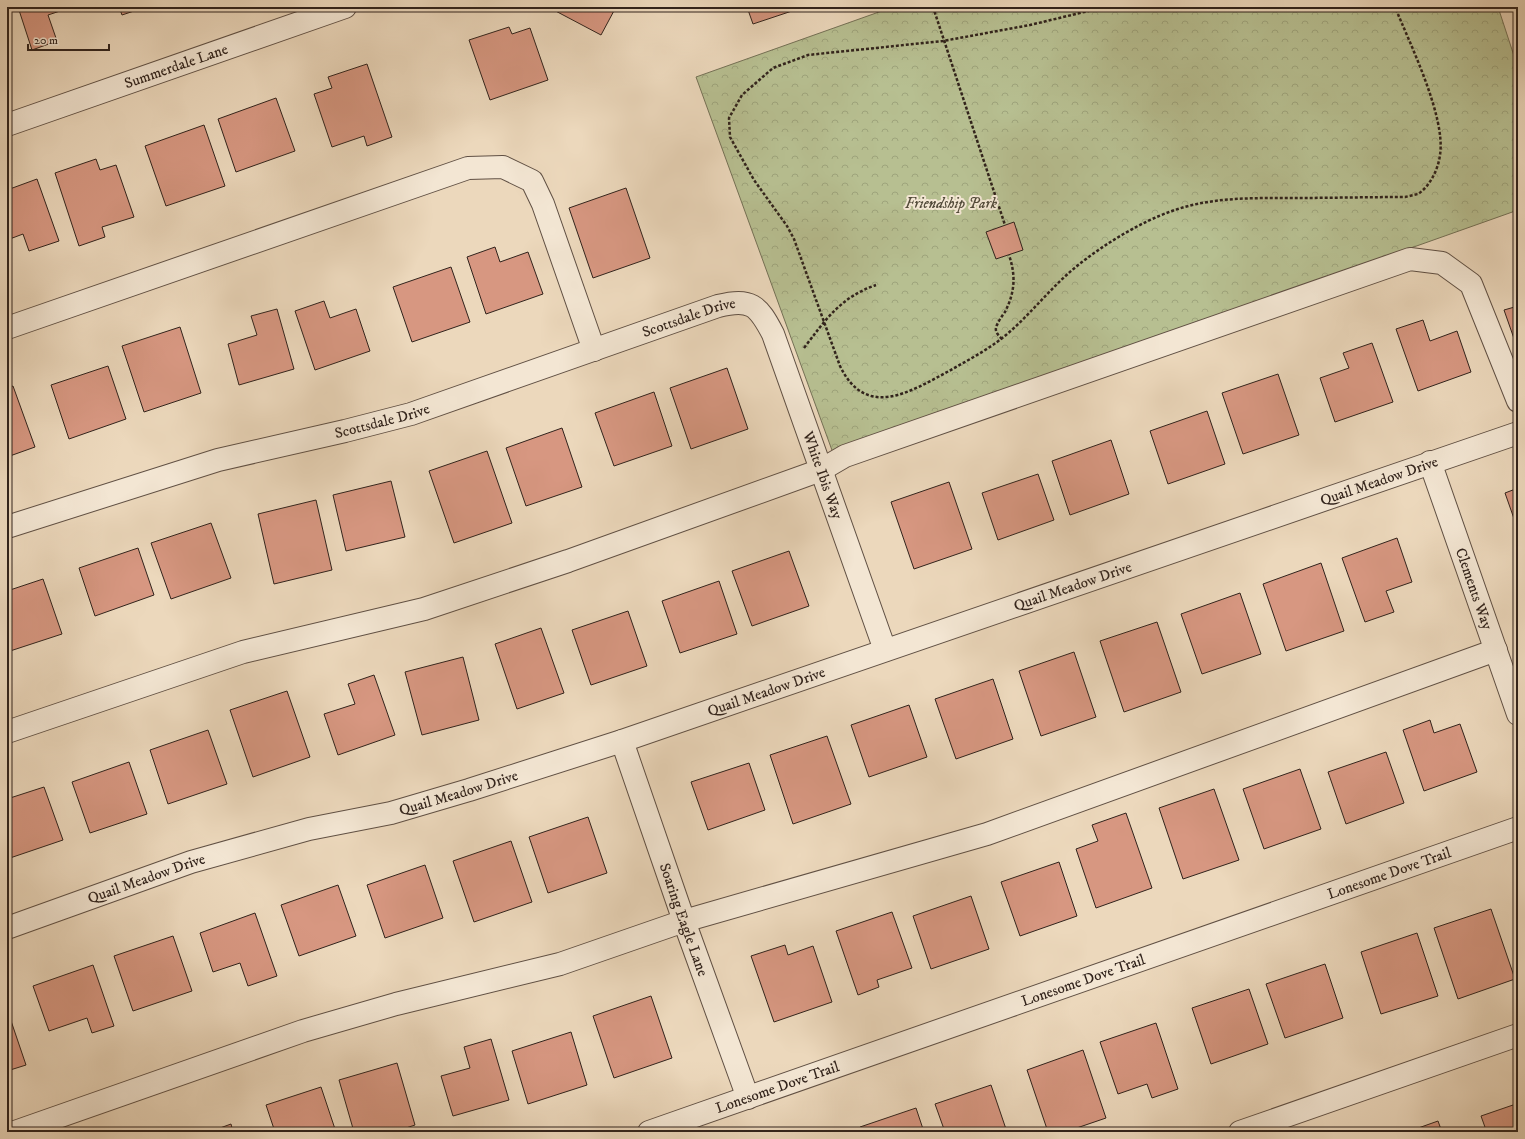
<svg xmlns="http://www.w3.org/2000/svg" width="1525" height="1139" font-family="'IM FELL DW Pica',serif">
<defs>
<pattern id="park-crowns" width="20" height="18" patternUnits="userSpaceOnUse"><rect width="20" height="18" fill="#b7bf91"/><path d="M2 6a3 3 0 1 1 6 0M12 15a3 3 0 1 1 6 0" fill="none" stroke="#9ea47c"/></pattern>
</defs>
<rect width="100%" height="100%" fill="#ecd8bc"/>
<filter id="stains"><feTurbulence type="fractalNoise" baseFrequency=".005" numOctaves="4"/><feColorMatrix values="0 0 0 0 .2 0 0 0 0 .09 0 0 0 0 .02 0 0 0 .5 -.17"/></filter>
<radialGradient id="worn" r=".72"><stop offset=".6" stop-color="#630" stop-opacity="0"/><stop offset="1" stop-color="#630" stop-opacity=".3"/></radialGradient>
<path fill="url(#park-crowns)" stroke="#747156" d="M893 7H1498L1518 68V210L833 453 696 77Z"/>
<path fill="#d79781" stroke="#31231c" d="M18 7H72L48 15 57 41 32 50Z
M119 7H146L122 15Z
M548 7H616L601 35Z
M747 7H804L753 24Z
M509 27 512 34 530 28 548 80 490 100 469 40Z
M367 64 392 137 367 146 364 136 332 147 314 94 332 88 328 77Z
M276 98 295 151 236 172 218 119Z
M204 125 225 186 166 206 145 146Z
M96 159 100 170 116 165 134 217 102 227 105 237 79 246 55 173Z
M37 179 59 241 29 251 23 234 7 240V190Z
M626 188 650 258 593 278 569 208Z
M1014 222 1023 250 996 259 986 232Z
M495 247 500 262 528 252 543 294 486 314 467 257Z
M451 267 470 322 412 342 393 287Z
M324 301 330 318 356 309 370 351 315 370 295 311Z
M1518 306V350L1504 310Z
M277 309 294 369 239 385 228 344 257 335 251 316Z
M1423 320 1430 341 1457 331 1471 372 1418 391 1396 329Z
M180 327 201 393 144 412 122 346Z
M1372 343 1393 402 1335 422 1320 378 1349 368 1343 353Z
M108 366 126 419 69 439 51 385Z
M727 368 748 429 691 449 670 388Z
M1278 374 1299 435 1243 454 1222 393Z
M13 386 35 447 7 457V388Z
M654 392 672 446 614 466 595 413Z
M1207 411 1225 464 1168 484 1150 431Z
M562 428 582 487 526 506 506 448Z
M1111 440 1129 494 1070 515 1052 461Z
M487 451 512 523 454 543 429 471Z
M1038 474 1054 520 998 540 982 493Z
M391 481 405 537 346 551 333 495Z
M949 482 972 549 914 569 891 502Z
M1518 488V530L1505 493Z
M316 500 332 570 274 584 258 514Z
M211 523 231 578 171 599 151 543Z
M1397 538 1412 582 1386 591 1394 612 1365 622 1342 558Z
M138 548 154 595 95 616 79 568Z
M789 551 809 606 752 626 732 571Z
M1321 563 1344 631 1286 651 1263 584Z
M43 579 62 634 7 652V591Z
M719 581 737 634 680 653 662 601Z
M1240 593 1261 654 1202 674 1181 614Z
M628 611 647 666 591 685 572 630Z
M1157 622 1181 692 1124 712 1100 641Z
M541 628 564 693 517 709 495 644Z
M1074 652 1096 717 1041 736 1019 671Z
M463 657 479 720 422 735 405 672Z
M374 675 395 735 338 755 324 714 355 704 348 684Z
M993 679 1013 739 956 759 935 699Z
M287 691 310 757 253 777 230 710Z
M909 705 927 757 869 777 851 725Z
M1430 720 1434 733 1460 724 1477 772 1424 791 1403 730Z
M208 730 227 784 168 804 150 750Z
M827 736 851 804 793 824 770 755Z
M1386 752 1404 803 1346 824 1328 772Z
M129 762 147 814 90 833 72 782Z
M749 763 765 810 708 830 691 782Z
M1300 769 1321 829 1264 849 1243 789Z
M44 787 63 840 7 859V799Z
M1214 789 1239 860 1183 879 1159 808Z
M1126 813 1152 888 1096 908 1076 849 1098 841 1092 825Z
M588 817 607 873 548 893 529 837Z
M511 841 532 902 474 922 453 861Z
M1059 862 1077 916 1020 936 1001 882Z
M425 865 443 918 385 938 367 885Z
M338 885 356 936 299 956 281 905Z
M971 896 989 949 931 969 913 916Z
M1491 909 1515 979 1458 999 1434 928Z
M892 912 912 968 877 980 879 987 858 995 836 931Z
M255 913 277 976 248 986 240 963 213 972 200 933Z
M1417 933 1438 996 1381 1014 1361 952Z
M173 936 192 991 133 1011 114 956Z
M785 945 788 955 813 946 832 1002 774 1022 751 956Z
M1325 964 1343 1018 1285 1038 1266 984Z
M93 965 114 1026 92 1033 87 1018 49 1031 33 986Z
M1249 989 1268 1044 1211 1064 1192 1008Z
M651 996 672 1058 614 1078 593 1016Z
M7 1009 26 1065 7 1071Z
M1156 1023 1178 1089 1152 1098 1147 1084 1118 1094 1100 1042Z
M571 1032 587 1085 528 1104 512 1051Z
M491 1039 509 1100 453 1116 441 1076 470 1068 464 1047Z
M1083 1050 1106 1118 1065 1132H1048L1027 1070Z
M397 1063 415 1125 394 1132H354L339 1080Z
M991 1085 1007 1132H945L935 1104Z
M321 1087 336 1132H275L266 1105Z
M1513 1105 1518 1120V1132H1481L1486 1130 1481 1116Z
M916 1108 924 1132H862L860 1127Z
M1438 1121 1442 1132H1407Z
M231 1124 233 1132H209Z"/>
<g fill="none" stroke-linecap="round" stroke-linejoin="round">
<g stroke="#605044" stroke-width="24">
<g id="minor">
<path id="s1" d="M7 125 345 7"/>
<path d="M7 328 468 168 503 167 532 181 543 204 594 350"/>
<path id="s2" d="M1430 462 1518 714"/>
<path id="s3" d="M7 527 218 460 345 431 411 414 718 306C751 298 758 305 773 334L885 650"/>
<path d="M7 732 243 652 424 609 568 561 821 470 845 456 1410 259 1442 263 1471 284 1518 401"/>
<path id="s4" d="M622 741 684 921 748 1098"/>
<path id="s5" d="M7 928 191 862 309 829 391 813 469 790 622 741 1518 433"/>
<path d="M15 1132 303 1031 396 1004 560 964 684 921 987 834 1496 650"/>
<path id="s6" d="M649 1132 1518 828"/>
<path d="M1240 1132 1518 1035"/>
</g>
</g>
<path stroke="#31231c" stroke-width="2.5" stroke-dasharray="3 2" stroke-linecap="butt" d="M933 7 1005 225
M1105 7 1030 25 943 41 808 55 773 68 742 95 729 118 730 137 754 180 787 226 794 239 840 366C866 420 910 392 949 371 968 360 988 350 1006 335 1031 314 1051 287 1077 266 1103 245 1140 222 1172 211 1211 197 1252 198 1293 198 1330 198 1368 197 1405 197L1418 194C1430 186 1438 170 1440 155 1446 117 1410 44 1395 7
M1002 339C999 336 995 332 996 328 997 323 1002 316 1005 312 1015 292 1016 276 1009 255
M804 348C826 319 841 297 876 285"/>
<use href="#minor" stroke="#f3e6d3" stroke-width="22"/>
</g>
<g text-anchor="middle" stroke-width="4" stroke-linejoin="round" paint-order="stroke">
<g font-size="15" fill="#31231c" stroke="#f3e6d3">
<text dy="5" stroke="none"><textPath href="#s1" startOffset="179">Summerdale Lane</textPath></text>
<text dy="5" stroke="none"><textPath href="#s3" startOffset="714">Scottsdale Drive</textPath></text>
<text dy="5" stroke="none"><textPath href="#s3" startOffset="390">Scottsdale Drive</textPath></text>
<text dy="5" stroke="none"><textPath href="#s3" startOffset="965">White Ibis Way</textPath></text>
<text dy="5" stroke="none"><textPath href="#s5" startOffset="1444">Quail Meadow Drive</textPath></text>
<text dy="5" stroke="none"><textPath href="#s5" startOffset="1120">Quail Meadow Drive</textPath></text>
<text dy="5" stroke="none"><textPath href="#s2" startOffset="134">Clements Way</textPath></text>
<text dy="5" stroke="none"><textPath href="#s5" startOffset="796">Quail Meadow Drive</textPath></text>
<text dy="5" stroke="none"><textPath href="#s5" startOffset="472">Quail Meadow Drive</textPath></text>
<text dy="5" stroke="none"><textPath href="#s6" startOffset="784">Lonesome Dove Trail</textPath></text>
<text dy="5" stroke="none"><textPath href="#s5" startOffset="148">Quail Meadow Drive</textPath></text>
<text dy="5" stroke="none"><textPath href="#s4" startOffset="189">Soaring Eagle Lane</textPath></text>
<text dy="5" stroke="none"><textPath href="#s6" startOffset="460">Lonesome Dove Trail</textPath></text>
<text dy="5" stroke="none"><textPath href="#s6" startOffset="136">Lonesome Dove Trail</textPath></text>
</g>
<g font-size="15" font-style="italic" fill="#524a39" stroke="#f3e6d3">
<text x="951" y="208">Friendship Park</text>
</g>
</g>
<rect width="1525" height="1139" fill="none" stroke="#ecd8bc" stroke-width="24"/>
<rect x="8" y="8" width="1509" height="1123" fill="none" stroke="#31231c" stroke-width="2"/>
<rect x="12" y="12" width="1501" height="1115" fill="none" stroke="#31231c"/>
<path d="M28 44v6h81v-6" fill="none" stroke="#31231c" stroke-width="2"/>
<text x="34" y="44" font-size="12" fill="#31231c" stroke="#f3e6d3" stroke-width="3" paint-order="stroke">20 m</text>
<rect width="100%" height="100%" filter="url(#stains)"/>
<rect width="100%" height="100%" fill="url(#worn)"/>
</svg>
